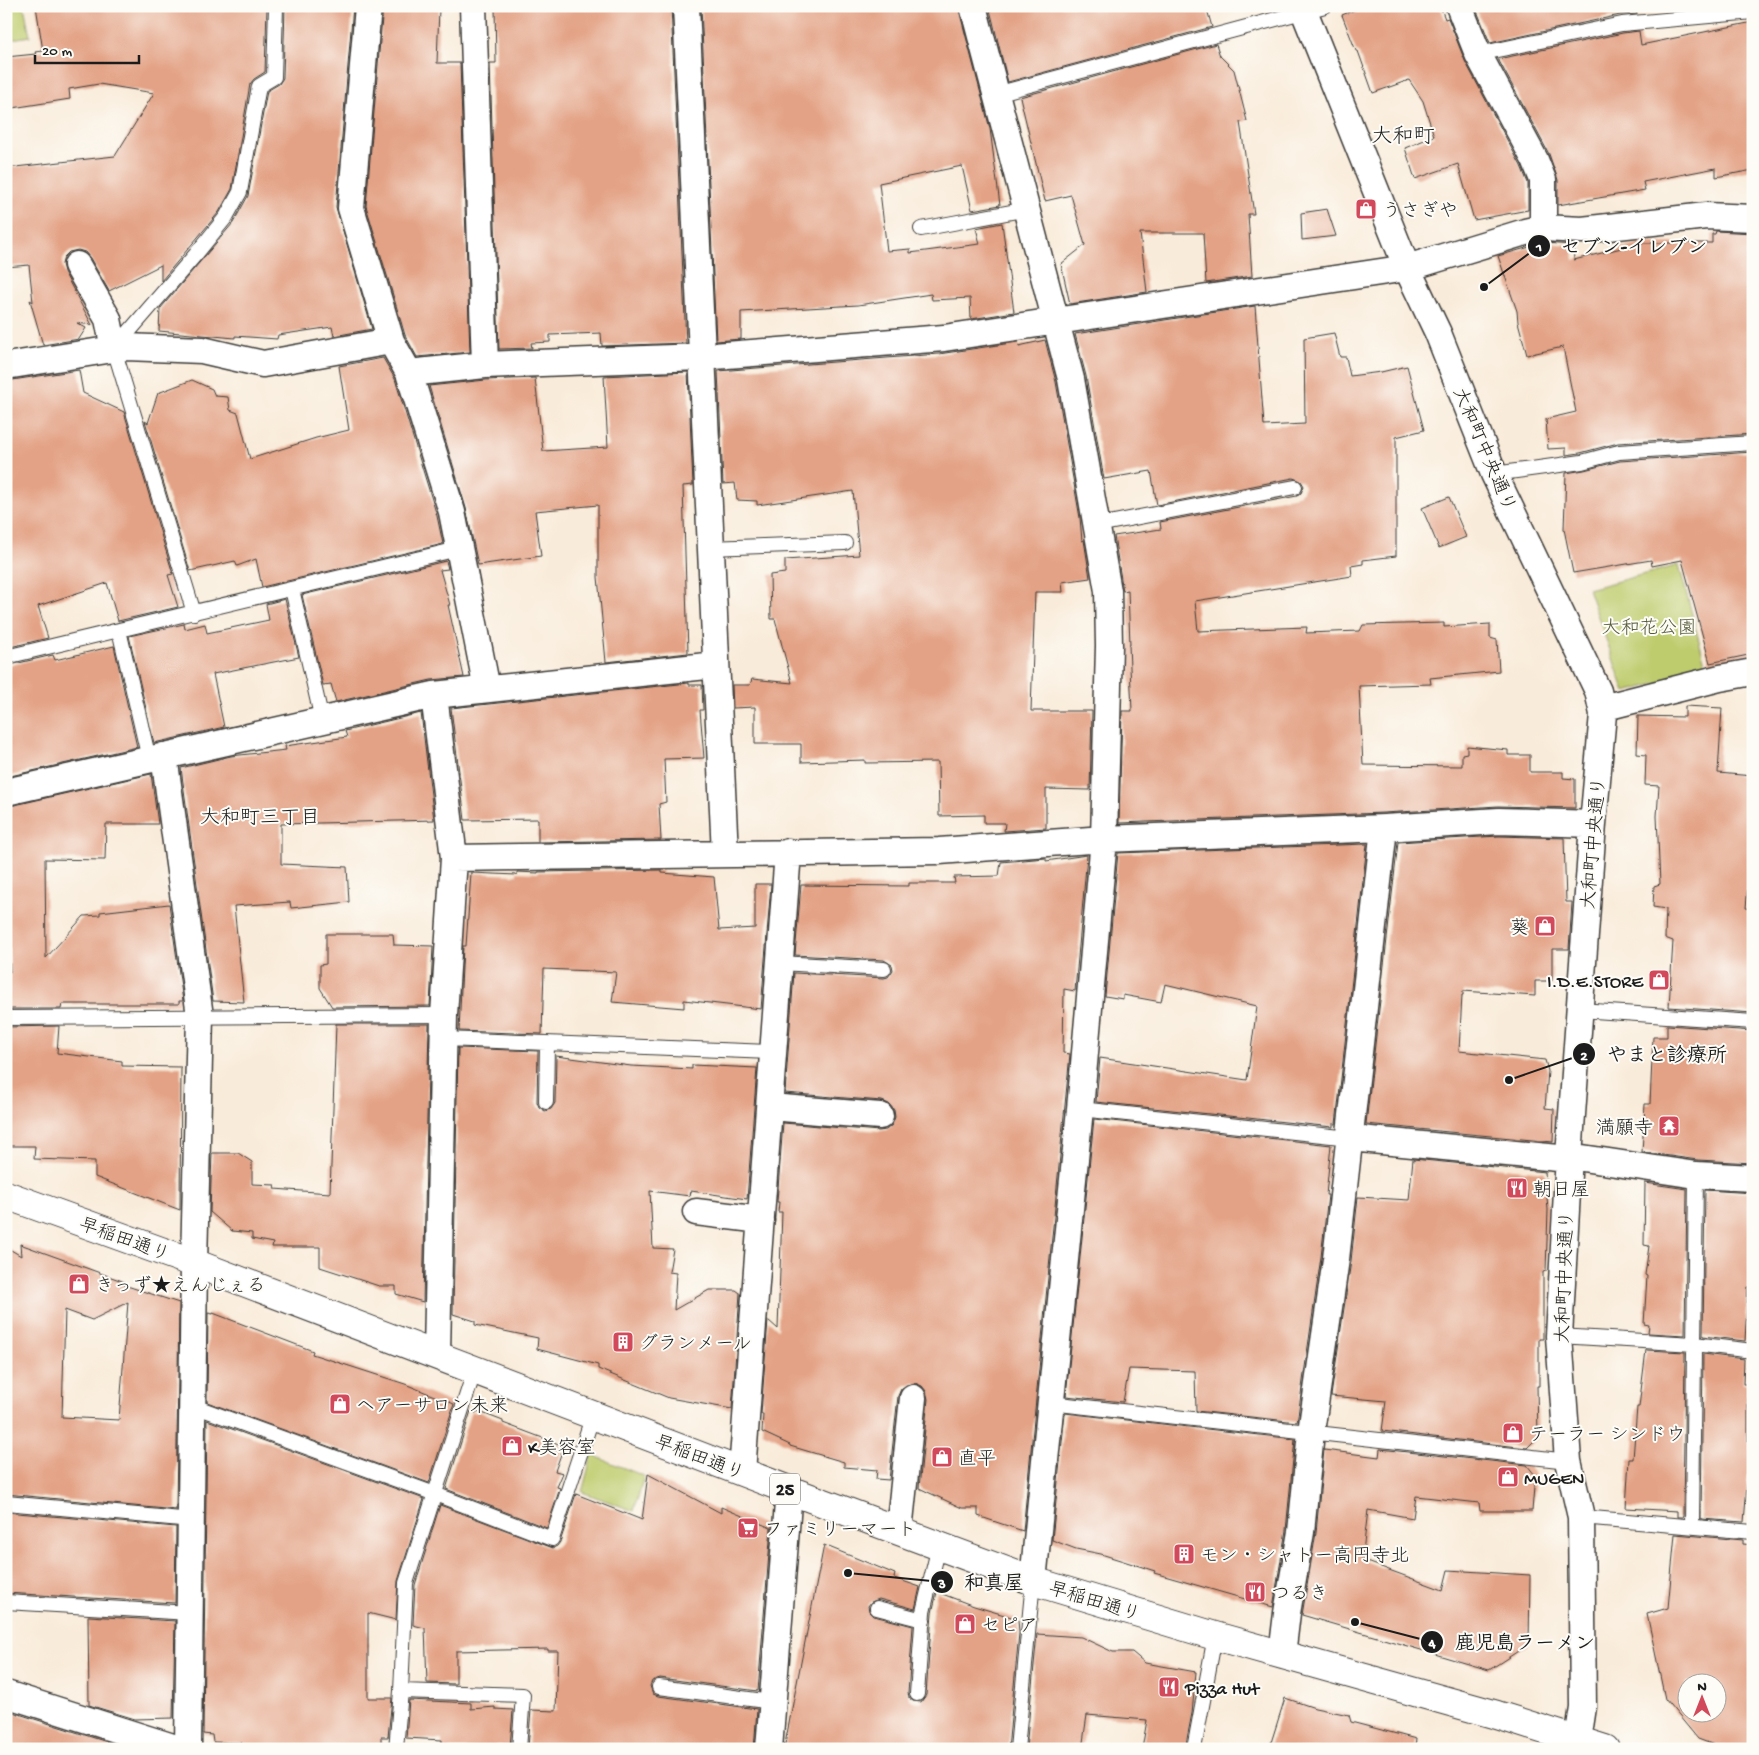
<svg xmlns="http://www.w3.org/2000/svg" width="1759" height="1755" font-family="'Gochi Hand','Klee One',sans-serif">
<rect width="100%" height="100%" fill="#fdfcf7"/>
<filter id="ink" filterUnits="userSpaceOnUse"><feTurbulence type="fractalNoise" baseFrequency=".02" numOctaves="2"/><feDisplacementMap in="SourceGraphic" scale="10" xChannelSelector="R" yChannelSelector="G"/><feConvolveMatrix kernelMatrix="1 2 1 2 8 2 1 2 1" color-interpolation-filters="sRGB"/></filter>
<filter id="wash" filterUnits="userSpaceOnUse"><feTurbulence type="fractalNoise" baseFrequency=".0096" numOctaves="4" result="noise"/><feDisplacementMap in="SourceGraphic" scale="20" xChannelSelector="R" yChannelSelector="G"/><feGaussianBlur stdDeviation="1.12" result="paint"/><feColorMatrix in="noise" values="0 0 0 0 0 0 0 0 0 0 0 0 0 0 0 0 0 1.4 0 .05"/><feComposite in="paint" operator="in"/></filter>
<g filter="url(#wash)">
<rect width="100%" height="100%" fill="#f9ebd9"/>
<path fill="#bfcc6d" stroke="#6e7444" d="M6 6H24L30 36 6 40Z
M1679 565 1707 671 1625 692 1588 589Z
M592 1455 644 1476 634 1511 582 1492Z"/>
<g id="blocks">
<path fill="#e3a285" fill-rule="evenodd" d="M36 6H267L265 72 254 79 250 84 232 189 219 212 161 281V265L109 291 90 258 85 252 78 250 69 252 64 257 62 264 64 272 92 325 77 323 86 328 79 339 43 345 30 300 33 302 29 265 6 267V168L115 156 154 93 99 84 69 89 70 99 6 109V57L36 54 35 52 43 51Z
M285 6H353L336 207 372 329 334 336 332 327 278 335 277 339 235 336V338L159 331 160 309 233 223 248 196 267 91 279 84 283 78Z
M383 6 439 8 437 63H460L470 352 417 357 405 335 366 206Z
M495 6H671L686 343 602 346 601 333 550 335V342L531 343 532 348 499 349 490 63H496Z
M701 6H958L990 129 1000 205 972 210 962 166 879 183 887 251 910 249V253L980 244 976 228 1002 223 1014 312 971 319 970 298 932 300 931 294 858 305 741 312V339L716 341Z
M989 6H1206L1212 27 1008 82Z
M1364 6H1440L1445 19 1448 18 1465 61 1521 166 1528 183V210L1474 220 1458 164 1415 179 1405 148 1434 136 1423 101 1409 80 1373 93 1358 51H1356L1342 15Z
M1496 6H1636L1637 14 1620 15 1490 43 1477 11Z
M1753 22V170L1716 177V168L1643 182 1645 190 1558 205V180L1549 154 1498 59 1623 33 1639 31 1641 45Z
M1216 44 1220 56 1234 70 1247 121 1240 122 1254 214H1248L1252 276 1206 283 1203 233H1140L1147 292 1070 304 1061 264 1085 245 1071 195 1045 201 1020 97Z
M1327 209 1336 236 1302 240 1301 213Z
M1716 231 1753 233V434L1618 443 1580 453 1566 455V448L1548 449 1546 419 1576 412 1563 347 1527 355 1518 322 1517 311 1498 256 1544 243 1573 245 1574 260 1641 243H1712V234H1715Z
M1255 306 1264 426 1305 424 1304 338 1334 333 1340 357H1346L1350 376 1381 372 1407 366 1424 430 1396 437V556L1363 560V564L1351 566 1352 576 1195 601 1198 631 1307 627 1306 633 1360 631 1363 625 1444 623V627L1490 624V638L1497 640 1499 671 1430 678 1431 684 1359 686 1363 765 1462 766V754L1467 753V746L1508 750V755H1530V772H1563V778L1575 779V808L1498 806 1383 813 1119 823 1122 711H1132L1129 645H1130L1128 590 1123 591 1114 536 1161 529 1160 522 1297 496 1301 493 1304 486 1301 481 1293 478 1157 505 1151 471 1104 479 1086 376 1075 334Z
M1045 340 1056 382 1080 518 1082 541 1084 540 1090 578 1062 582 1063 592H1035L1031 711H1092L1090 790 1046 789V828L1004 831 1005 823H984V815L939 816 938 762 865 763V760L801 762V744H755V707L733 708 732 685H750L752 679 792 683 775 619H771L770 575 785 573V560L859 555 853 491 757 505V501L737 500 735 483 723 484 718 371 939 354 1018 342 1019 346Z
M383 358 395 379 437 516 443 544 262 587 256 559 237 566 235 561 190 571 145 421 148 423 158 393 192 380 212 389 215 396 228 397 230 410 238 413 250 459 316 438 349 430 339 366Z
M79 370 83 393 124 412 173 574 168 575 178 607 118 621 107 583 38 606 48 638 6 648V381Z
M688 372 693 485 683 486 688 653 606 662 598 577V505L535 511 541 556 478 565 466 508 429 386 486 380 535 378 543 451 608 447 604 376Z
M1753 452V654L1710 663 1682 560 1652 566 1651 560 1573 573 1564 529 1566 473 1584 470 1620 461Z
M1449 497 1466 537 1439 548 1422 508Z
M446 561 448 569 440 570 450 605H448L464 677 431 680 336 702 331 684 323 685 302 595Z
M285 599 299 657 213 674 224 727 154 743 129 636 184 624 185 629 205 624 207 633 269 620 266 604Z
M114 646 137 747 6 777V666L53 655 55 660Z
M689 683V685H702L703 710H700L704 758 664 759 666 802 659 804 661 840 538 842V819L465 820 451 708Z
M1685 706 1722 708 1718 773 1753 776V829L1746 908 1753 909V1013L1669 1007 1673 941 1665 938 1666 909 1653 907 1654 886 1660 884 1657 816 1659 786 1645 785 1646 755 1637 754 1638 716 1685 717Z
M421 713 434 820 281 824V864L347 867 349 902 291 908 290 902 234 906 244 1002 213 1001 181 768 231 756 286 750 285 746 347 737 345 731Z
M151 774 158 824H106L105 860 45 859 46 958 84 916 100 915V912L169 904 183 1001H179V1004H62L61 1009H6V972H10L6 888V807Z
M1499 836 1564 838 1566 902H1572L1569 949H1552V981H1535V996L1463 991V995H1462L1459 1051 1545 1060 1548 1071 1545 1108 1554 1109 1553 1142 1366 1124 1398 842Z
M1367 844 1336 1124H1333V1127L1096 1102 1100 1058 1247 1080 1257 1006 1165 984 1161 1002 1123 995V999L1105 996 1118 853Z
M1087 855 1075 991 1064 989 1063 1053 1070 1054 1023 1531 978 1516V1508H962L919 1488 928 1399 926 1391 922 1386 915 1383 906 1385 901 1389 898 1396 889 1480 876 1479 877 1470 844 1467V1462L790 1446V1445L762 1432 763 1414H761L768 1320 778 1329 782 1212H778L779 1202H777L783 1123 879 1131 886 1130 892 1125 895 1117 894 1110 889 1104 882 1101 785 1093 794 973 884 978 888 977 893 970 892 965 884 960 795 955 801 885 909 886V883H955L954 877 999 876 1001 862 1046 858V861Z
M662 870V873L714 877 719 930 755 928V884H771L761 1009 684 1000V1008L612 1002 616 972 544 969 542 1034 459 1031 463 946H466L471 873 517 875V872L538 873V872Z
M326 934H393L394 945 433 946 430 1006 332 1007 320 988V965L326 964Z
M336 1024H429L423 1302 396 1294V1286H379L320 1267V1247H272L273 1243 252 1239V1233L232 1231 210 1212 212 1153H238L252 1162V1184L275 1185 274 1189 330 1193Z
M1667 1025 1753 1031V1163L1698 1160 1642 1152 1645 1104H1650L1653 1037H1667Z
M59 1026 57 1053 122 1061V1066L181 1067 180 1210 95 1177V1161L34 1159 35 1146H6V1027Z
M458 1048 538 1051 537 1102 539 1107 545 1111 551 1109 555 1103 556 1056 631 1066 692 1069V1065L757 1068 747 1199 691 1191 690 1196 650 1191 653 1248 673 1249 669 1272 676 1273 674 1310 709 1290H736L740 1293 732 1409 669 1398 598 1369V1365L537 1349 538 1338 475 1325V1321L453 1314Z
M1094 1119 1331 1145 1326 1195H1328L1321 1257 1297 1422 1196 1411 1195 1371 1129 1369 1123 1402 1066 1396Z
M1413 1159 1545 1172 1548 1210 1546 1271 1543 1272V1339H1539V1386H1537L1538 1437 1527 1448 1382 1431 1386 1401 1331 1396 1351 1261 1358 1197 1409 1200Z
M1645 1183 1687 1189 1685 1335 1648 1333 1649 1325 1644 1324 1647 1276 1645 1275 1649 1246 1644 1245Z
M1705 1190 1753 1193V1266L1751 1287H1748L1745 1341 1703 1336Z
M20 1244 125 1282 124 1285 179 1303 176 1510 6 1494V1247L21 1256ZM128 1302 119 1420 62 1417 65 1310 92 1320Z
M208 1313 213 1314V1313L313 1351 312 1354 405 1384 454 1404 429 1483 207 1402Z
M1646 1350 1685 1352 1683 1517H1677V1511L1626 1508 1629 1459H1633L1637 1407H1639Z
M1703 1354 1744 1359 1743 1384H1748V1441H1750L1751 1474H1748L1744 1522 1701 1519Z
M471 1411 476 1413 477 1411 503 1421V1423L564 1446 555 1471 563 1473 557 1487 560 1488 547 1528 446 1489Z
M1065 1413 1295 1439 1286 1530 1273 1607 1154 1573 1155 1571 1101 1554 1076 1549 1052 1540Z
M207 1420 424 1499 398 1581 396 1620 368 1613V1698H392L388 1737H381V1749H241V1743L213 1742 212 1735 203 1734Z
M1380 1449 1527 1465 1535 1475 1532 1511H1480L1479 1503 1416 1496 1413 1518 1368 1510 1362 1560 1443 1590 1448 1570 1530 1575 1529 1644 1489 1670 1302 1615 1316 1533 1324 1450 1379 1457Z
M648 1474 721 1513V1507L771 1528 758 1691 660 1678 652 1681 650 1686 653 1694 658 1696 757 1709 754 1749 528 1748 531 1710 556 1711 558 1651H548V1649L456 1651V1684L427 1683 425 1628 413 1625 415 1585 440 1505 553 1548 557 1546 560 1542 576 1494 642 1520Z
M6 1512 176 1527 175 1603 6 1593Z
M1675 1534 1743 1540V1544L1753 1545 1751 1749H1725L1698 1739 1665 1699 1647 1614 1668 1608ZM1686 1682H1716V1712H1686Z
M824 1545 895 1574 894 1578 920 1587 915 1609 879 1599 871 1602 868 1606 869 1611 874 1616 913 1626 908 1693 909 1698 913 1701 921 1702 926 1695 932 1613 937 1592 974 1606 1018 1619 1019 1633 1008 1749H784Z
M88 1616 175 1621 173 1718 135 1719 89 1705Z
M1037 1634 1081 1637 1113 1652H1132L1145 1663 1196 1672 1192 1713 1185 1749H1142L1147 1720 1087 1715 1082 1749H1026Z
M1285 1698 1315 1708 1349 1715 1351 1722 1416 1739 1415 1749H1269Z
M409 1700 471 1703V1709L495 1707V1709L513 1710 510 1747 496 1745V1749H442V1740L406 1738Z
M6 1710 126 1748V1749H6Z"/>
</g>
</g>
<g filter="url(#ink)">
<use href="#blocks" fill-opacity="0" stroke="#3d3b38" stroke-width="1"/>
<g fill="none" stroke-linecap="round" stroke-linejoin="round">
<g stroke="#3d3b38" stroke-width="16">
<path id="lane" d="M1478 54 1622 24 1753 12
M996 94 1325 6
M921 229 1027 209
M1494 474 1582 462 1619 452 1753 443
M1098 525 1295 487
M710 548 845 543
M292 589 322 720
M194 613 114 349 196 254 226 217 240 192 259 86 274 77 276 6
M119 630 149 759
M6 657 458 549
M780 963 884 969
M1580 1010 1753 1022
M6 1018 444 1015
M444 1039 773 1052
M546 1102 547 1045
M1080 1109 1350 1138
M1559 1336 1694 1344 1753 1351
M1050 1403 1568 1461
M194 1406 435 1494 552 1539 593 1415
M6 1503 192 1520
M1581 1517 1753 1532
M1692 1526 1696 1175
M6 1602 190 1613
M877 1608 923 1620
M659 1687 772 1702
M401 1691 523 1695 519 1749
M917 1694 923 1612 939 1546
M396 1749 401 1691 406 1583 475 1369
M1017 1749 1033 1581
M1194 1749 1215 1636"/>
</g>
<g stroke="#3d3b38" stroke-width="29">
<path id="street" d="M368 6 351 208 391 341 409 373 452 512 487 689
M473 6 485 365
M686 6 725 854
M973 6 1071 379 1108 591 1109 646 1104 839 1080 1109 1033 1581
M1302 6 1407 268 1438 333 1494 474 1598 691 1603 714 1593 824 1569 1156 1559 1336 1568 1461 1581 1517 1583 1707 1578 1740
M1459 6 1478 54 1535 160 1543 180V228
M77 265 108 319 114 349
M6 366 126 347 202 350 263 364 391 341
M409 373 485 365 701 357 944 338 1407 268 1525 232 1543 228 1582 230 1706 216 1753 218
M434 695 454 858 444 1015 437 1354
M1602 708 1720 678 1753 672
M164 756 200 1016 194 1263 188 1749
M6 792 434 695 716 665
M454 858 939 851 1104 839 1384 828 1499 821 1593 824
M770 1107 880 1116
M1350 1138 1569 1159
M1569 1156 1696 1175 1753 1178
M696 1212 761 1220
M742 1472 788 852
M899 1531 913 1398
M1282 1655 1287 1613 1301 1532 1311 1432 1336 1259 1384 828
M6 1694 179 1749
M769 1749 789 1490"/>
</g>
<g stroke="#3d3b38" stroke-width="30">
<path id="primary" d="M6 1195 194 1263 789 1490 1033 1581 1215 1636 1497 1715 1605 1749"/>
</g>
<use href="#lane" stroke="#fff" stroke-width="14"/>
<use href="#street" stroke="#fff" stroke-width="26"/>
<use href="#primary" stroke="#fff" stroke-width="28"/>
</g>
</g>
<defs>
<g id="shop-square" transform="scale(1.125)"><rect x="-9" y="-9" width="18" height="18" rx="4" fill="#d1495b" stroke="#fdfcf7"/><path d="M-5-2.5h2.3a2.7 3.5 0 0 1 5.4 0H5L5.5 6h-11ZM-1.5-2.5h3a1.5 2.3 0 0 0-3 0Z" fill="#fff"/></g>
<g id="temple-square" transform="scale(1.125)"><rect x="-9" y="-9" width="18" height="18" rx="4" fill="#d1495b" stroke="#fdfcf7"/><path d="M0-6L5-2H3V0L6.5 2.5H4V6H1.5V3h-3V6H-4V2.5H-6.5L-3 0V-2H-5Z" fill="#fff"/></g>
<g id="restaurant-square" transform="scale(1.125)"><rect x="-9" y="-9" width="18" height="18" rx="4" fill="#d1495b" stroke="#fdfcf7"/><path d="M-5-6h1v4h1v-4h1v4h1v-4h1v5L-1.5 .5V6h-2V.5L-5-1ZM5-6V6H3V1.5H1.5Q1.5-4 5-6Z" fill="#fff"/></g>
<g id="building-square" transform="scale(1.125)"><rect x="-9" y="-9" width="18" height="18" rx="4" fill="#d1495b" stroke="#fdfcf7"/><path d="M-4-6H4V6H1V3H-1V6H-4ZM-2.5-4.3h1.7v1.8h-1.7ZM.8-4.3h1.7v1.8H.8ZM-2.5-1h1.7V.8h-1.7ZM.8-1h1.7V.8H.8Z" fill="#fff"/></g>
<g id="supermarket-square" transform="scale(1.125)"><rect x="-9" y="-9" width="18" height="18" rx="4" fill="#d1495b" stroke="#fdfcf7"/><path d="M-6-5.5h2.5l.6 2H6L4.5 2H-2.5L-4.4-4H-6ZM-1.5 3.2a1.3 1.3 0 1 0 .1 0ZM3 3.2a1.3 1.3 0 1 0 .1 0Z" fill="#fff"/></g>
</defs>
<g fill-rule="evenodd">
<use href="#shop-square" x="1366" y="209"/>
<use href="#shop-square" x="1545" y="926"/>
<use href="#shop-square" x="1659" y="980"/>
<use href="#temple-square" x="1669" y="1126"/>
<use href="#restaurant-square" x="1517" y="1188"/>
<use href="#shop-square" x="79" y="1284"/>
<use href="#building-square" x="623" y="1342"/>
<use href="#shop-square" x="340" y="1404"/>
<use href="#shop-square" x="1513" y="1433"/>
<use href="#shop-square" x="512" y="1446"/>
<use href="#shop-square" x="942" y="1457"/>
<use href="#shop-square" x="1508" y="1477"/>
<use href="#supermarket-square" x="748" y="1528"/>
<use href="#building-square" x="1184" y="1554"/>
<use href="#restaurant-square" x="1255" y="1592"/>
<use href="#shop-square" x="965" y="1624"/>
<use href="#restaurant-square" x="1169" y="1687"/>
</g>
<g text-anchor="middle" stroke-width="4" stroke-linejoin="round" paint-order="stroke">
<rect fill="#fdfcf7" stroke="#605f5e" stroke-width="1" x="770" y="1473.5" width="30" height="31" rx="4"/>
<g font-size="18" font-weight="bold" fill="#1c1c1c">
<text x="785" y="1495">25</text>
</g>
<g font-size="19" fill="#1c1c1c" stroke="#fdfcf7" text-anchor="start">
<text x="1382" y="216">うさぎや</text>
<text x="1529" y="933" text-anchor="end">葵</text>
<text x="1643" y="987" text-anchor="end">I.D.E.STORE</text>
<text x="1653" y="1133" text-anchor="end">満願寺</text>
<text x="1533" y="1195">朝日屋</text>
<text x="95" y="1291">きっず★えんじぇる</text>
<text x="639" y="1349">グランメール</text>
<text x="356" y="1411">ヘアーサロン未来</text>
<text x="1529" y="1440">テーラー シンドウ</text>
<text x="528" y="1453">K美容室</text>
<text x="958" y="1464">直平</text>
<text x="1524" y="1484">MUGEN</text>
<text x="764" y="1535">ファミリーマート</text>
<text x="1200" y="1561">モン・シャトー高円寺北</text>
<text x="1271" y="1599">つるき</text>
<text x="981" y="1631">セピア</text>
<text x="1185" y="1694">Pizza Hut</text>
</g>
<g font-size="19" fill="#1c1c1c" stroke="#fdfcf7">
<text transform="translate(1486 449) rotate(67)" y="7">大和町中央通り</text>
<text transform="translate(1592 843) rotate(-85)" y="7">大和町中央通り</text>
<text transform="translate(125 1238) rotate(20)" y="7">早稲田通り</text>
<text transform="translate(1563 1277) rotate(-88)" y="7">大和町中央通り</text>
<text transform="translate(700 1456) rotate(21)" y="7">早稲田通り</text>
<text transform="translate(1095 1600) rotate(17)" y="7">早稲田通り</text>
</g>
<g font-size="19" fill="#555a38" stroke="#fdfcf7">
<text x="1649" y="633">大和花公園</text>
</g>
<g font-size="20" fill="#1c1c1c" stroke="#fdfcf7">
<text x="260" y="823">大和町三丁目</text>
</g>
<g font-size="21" fill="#1c1c1c" stroke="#fdfcf7">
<text x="1403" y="142">大和町</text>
</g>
</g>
<path fill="none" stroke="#1c1c1c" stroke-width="2" d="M1484 287L1539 246M1509 1080L1584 1054M848 1573L942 1582M1355 1622L1432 1642"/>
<g fill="#1c1c1c" stroke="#fdfcf7" stroke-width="2">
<circle cx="1484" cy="287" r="5"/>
<circle cx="1509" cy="1080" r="5"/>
<circle cx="848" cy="1573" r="5"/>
<circle cx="1355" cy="1622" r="5"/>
<circle cx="1539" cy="246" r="12"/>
<circle cx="1584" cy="1054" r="12"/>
<circle cx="942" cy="1582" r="12"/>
<circle cx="1432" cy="1642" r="12"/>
</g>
<g font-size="15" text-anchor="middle" font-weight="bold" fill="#fff">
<text x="1539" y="251">1</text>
<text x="1584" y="1060">2</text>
<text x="942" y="1588">3</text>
<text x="1432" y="1647">4</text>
</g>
<g font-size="20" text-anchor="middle" font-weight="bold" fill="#1c1c1c" stroke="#fdfcf7" stroke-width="4" stroke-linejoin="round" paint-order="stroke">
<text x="1634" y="253">セブン-イレブン</text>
<text x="1667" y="1061">やまと診療所</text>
<text x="994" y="1589">和真屋</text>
<text x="1525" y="1649">鹿児島ラーメン</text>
</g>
<rect width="1759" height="1755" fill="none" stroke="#fdfcf7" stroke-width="25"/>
<g transform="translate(1702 1698)"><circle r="24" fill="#fdfcf7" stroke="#a3a29f"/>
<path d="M0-4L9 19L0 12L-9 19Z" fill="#d1495b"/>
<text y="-8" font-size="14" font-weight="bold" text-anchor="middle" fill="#1c1c1c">N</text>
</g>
<path d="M35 55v8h104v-8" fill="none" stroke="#1c1c1c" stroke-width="2.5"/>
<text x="42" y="55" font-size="15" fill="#1c1c1c" stroke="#fdfcf7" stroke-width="4" paint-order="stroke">20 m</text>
</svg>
